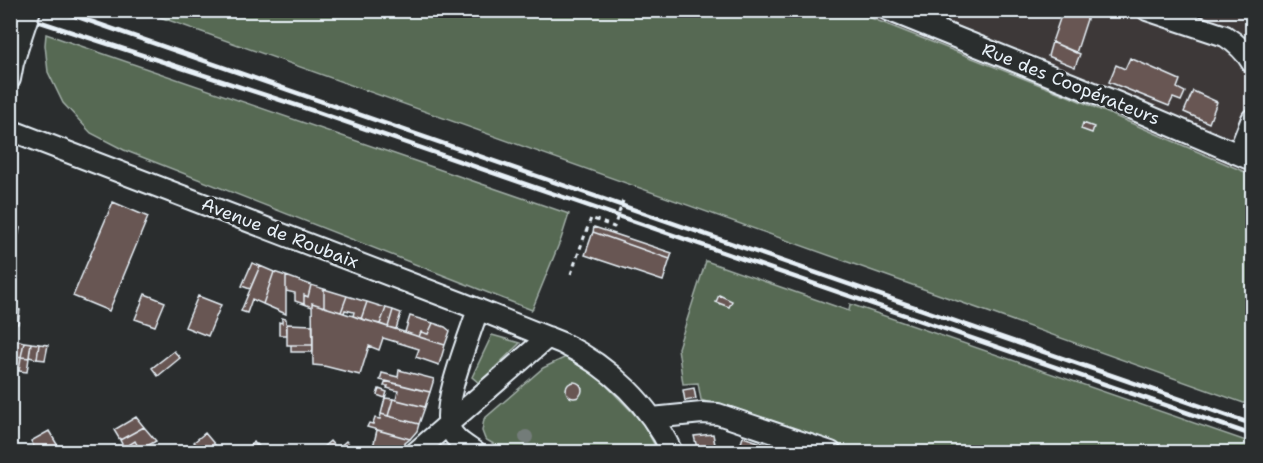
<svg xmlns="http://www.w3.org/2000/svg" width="1263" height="463" font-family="'Shantell Sans',sans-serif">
<rect width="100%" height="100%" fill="#2a2d2e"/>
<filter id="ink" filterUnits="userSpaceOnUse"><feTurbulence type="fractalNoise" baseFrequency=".0167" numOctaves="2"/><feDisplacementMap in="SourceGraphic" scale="12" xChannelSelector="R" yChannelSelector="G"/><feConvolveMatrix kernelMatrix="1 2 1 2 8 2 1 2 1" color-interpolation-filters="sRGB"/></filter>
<g filter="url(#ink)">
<path fill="#3d3939" d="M855 11H1252V175L1068 96 866 16Z"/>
<path fill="#576953" stroke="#a0ada6" stroke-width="1.5" d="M143 11H855L866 16 1068 96 1252 175V406Z
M46 34 569 214 561 239 532 310 124 150 91 133 63 103 48 72 45 45Z
M706 261 849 311 850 304 1252 443V452H858L701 400 698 383 683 384 678 348Z
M492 335 520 343 479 383 472 377Z
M566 357 600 379 642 422 655 446 652 452H507L485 439 482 431 484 419 543 368Z"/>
<path fill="#685652" stroke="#e8f1f8" stroke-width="1.5" d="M1063 10H1090L1076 53 1052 42Z
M1052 42 1080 54 1075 67 1048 56Z
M1130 58 1180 80 1177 88 1185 92 1181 101 1173 98 1169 106 1109 82 1116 65 1125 69Z
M1193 91 1217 102 1209 123 1184 112Z
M1083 123 1094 127 1092 133 1081 129Z
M113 202 148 217 109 311 73 296Z
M10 227 20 228 18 237 10 235Z
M594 227 672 253 670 259 593 232Z
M593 232 670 259 663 281 585 255Z
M10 235 18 237 17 245 10 244Z
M10 244 17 245 16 253 10 252Z
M10 252 16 253 14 260 10 259Z
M252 263 260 266 250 289 242 286Z
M260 266 274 272 263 304 252 299 247 313 241 311Z
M274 272 286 276V314L263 304Z
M286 276 311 285 308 297 304 295V304L295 301V293L286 291Z
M311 285 324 289V307L312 303V307L304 304V295L308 297Z
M324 289 347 296 341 312 324 307Z
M145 294 165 302 155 326 135 319Z
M719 295 732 301 729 307 716 302Z
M198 296 221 305 208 336 185 327Z
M347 296 367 302 361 319 353 316 354 312 345 310 344 313 341 312Z
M367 302 386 308 380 324 361 319Z
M312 303 445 345 439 365 416 357 419 349 383 338 379 350 369 346 360 375 324 366 313 365Z
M386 308 393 310 388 327 380 324Z
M12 309 20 310 18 324 10 323Z
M393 310 401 313 396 329 388 327Z
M410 316 433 323 428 334 421 332 419 337 405 332Z
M282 318 286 319 287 335H279V322L282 323Z
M433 323 445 327 450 331 445 345 419 337 421 332 428 334Z
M287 324 313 325V345H287Z
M10 339 16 340 13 355H10Z
M16 340 24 342 21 357 13 355Z
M24 342 31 343 29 358 21 357Z
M31 343 39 344 37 359 29 357Z
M39 344 48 345 45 360 37 359Z
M291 345H313V352H291Z
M174 351 180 358 158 376 152 368Z
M13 355 21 357 19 371 11 370Z
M21 357 29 358 27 372 19 371Z
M399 370 434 379 430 392 380 380 382 373 398 377Z
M386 381 430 392 425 407 396 400 398 391 387 388 388 386H384Z
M566 390a8 8 0 1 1 16 0a8 8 0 1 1-16 0Z
M694 388 696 399 685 401 683 390Z
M379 389 387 392 385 398 377 395Z
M385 398 393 399 388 416 381 414Z
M393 399 425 407 419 424 388 416Z
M381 414 419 424 417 431 410 439 367 427 369 423 373 424 375 418 380 419Z
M136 417 144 427 120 440 114 430Z
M144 427 156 441 140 450 135 441 124 448 120 440Z
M377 430 410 439 395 451 384 446 383 450 373 447Z
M49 431 58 446 47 452H37L31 441Z
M205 433 221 452H203L194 442Z
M713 434 716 450 732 446 733 447 740 446 743 437 784 450 773 452H698L694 436Z
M135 441 140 450 135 452H127L124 448Z
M330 441 337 449 346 441 356 452H322L320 450Z
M254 442 256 445 257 444 264 452H241Z"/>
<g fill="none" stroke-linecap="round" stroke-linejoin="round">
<g stroke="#e8f1f8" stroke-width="24">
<path id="minor" d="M888 10 1116 102 1252 160
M1147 10 1225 36C1236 43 1245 51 1252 63
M930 27 939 10
M10 79 13 63 21 37
M10 130 462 303 562 343C610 367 649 404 672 452
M1238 154 1252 119
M652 418 702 413 718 414 831 452
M416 452 548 337
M475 452C465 445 453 439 449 426 442 402 470 335 478 309"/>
</g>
<path stroke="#e8f1f8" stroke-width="3" stroke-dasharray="4.5 4.5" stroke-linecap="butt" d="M571 274 591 218 614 227 623 201"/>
<use href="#minor" stroke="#2a2d2e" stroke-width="20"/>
<path stroke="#e8f1f8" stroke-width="4.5" d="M58 10 1252 424
M10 12 317 112 1252 435"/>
<g stroke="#e8f1f8" stroke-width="24" stroke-linecap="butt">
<path id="minor-bridge" d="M21 37 30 10"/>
</g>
<use href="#minor-bridge" stroke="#2a2d2e" stroke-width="20"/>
</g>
<circle fill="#737b79" cx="526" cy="437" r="7"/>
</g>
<g text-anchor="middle" stroke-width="6" stroke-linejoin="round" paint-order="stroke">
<g font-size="18" fill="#e8f1f8" stroke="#2a2d2e">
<text transform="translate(1071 84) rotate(22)" y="6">Rue des Coopérateurs</text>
<text transform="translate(280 233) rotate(21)" y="6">Avenue de Roubaix</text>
</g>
</g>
<rect width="1263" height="463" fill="none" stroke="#2a2d2e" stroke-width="36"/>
<rect x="18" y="18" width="1227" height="427" fill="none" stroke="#e8f1f8" stroke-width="2" filter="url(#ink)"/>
</svg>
